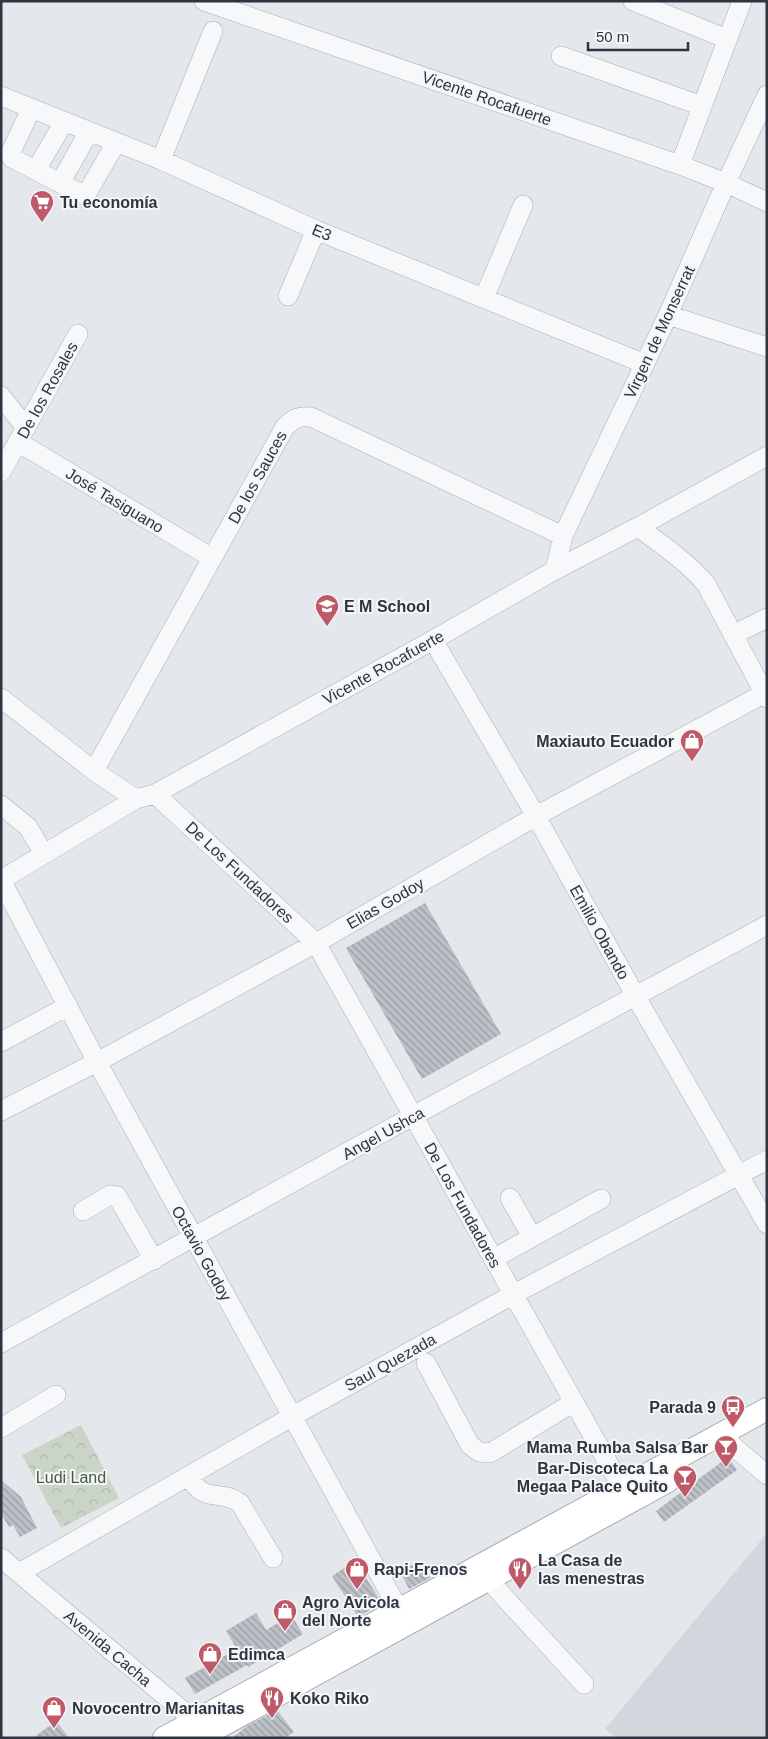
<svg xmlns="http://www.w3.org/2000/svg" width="768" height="1739" font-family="Helvetica,sans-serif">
<defs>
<pattern id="park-crowns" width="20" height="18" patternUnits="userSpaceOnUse" patternTransform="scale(1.25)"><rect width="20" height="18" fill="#cad4c7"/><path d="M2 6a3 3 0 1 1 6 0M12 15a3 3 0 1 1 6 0" fill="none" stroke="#aeb7ac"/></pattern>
<pattern id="building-back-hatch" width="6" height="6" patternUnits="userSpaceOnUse" patternTransform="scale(1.25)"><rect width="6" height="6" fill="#bcc0c7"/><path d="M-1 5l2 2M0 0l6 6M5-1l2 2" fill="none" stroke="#999da3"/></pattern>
</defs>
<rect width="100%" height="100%" fill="#e4e7eb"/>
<path fill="#d3d6dc" d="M767 1533V1738H616L605 1729Z"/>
<path fill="url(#park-crowns)" d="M81 1425 119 1498 61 1528 22 1455Z"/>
<path fill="url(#building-back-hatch)" d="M425 903 501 1034 422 1079 346 948Z
M728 1457 737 1470 664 1522 656 1511Z
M1 1480 21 1497 37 1528 20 1537 13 1525 9 1527 1 1513Z
M355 1561 382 1603 358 1617 332 1576Z
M421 1561 430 1578 409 1589 400 1571Z
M256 1613 266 1630 291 1615 303 1634 248 1667 247 1665 195 1694 185 1678 237 1649 226 1631Z
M277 1710 294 1732 285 1738H232L247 1726Z
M56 1721 69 1738H33Z"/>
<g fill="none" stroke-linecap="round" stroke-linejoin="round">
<g stroke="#aaaeb5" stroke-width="20">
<path id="minor" d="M204 1 680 165 726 183 767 202
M633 1 727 39
M561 56 702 106
M1 96 161 160 316 230 645 364
M31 109 10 154 12 158 83 195 87 193 116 143
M161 160 213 31
M680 165 742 1
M36 170 64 122
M60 183 89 132
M288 296 316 230
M484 298 523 205
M668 315 767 347
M1 396 26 428
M18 442 212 558
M1 472 78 334
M638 527C662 545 686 561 706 584L767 698
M555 570 563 536 668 315 726 183 767 95
M733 635 767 618
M433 640 536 816 636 997 767 1224
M1 698 94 771 136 799
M94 771 285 427C293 418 300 416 311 417L563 536
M155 794 316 943 629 1500
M1 805 28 827 44 854
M1 880 136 799 155 794 433 640 555 570 638 527 767 456
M1 880 97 1062 405 1621
M1 1042 68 1006
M1 1111 97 1062 316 943 536 816 767 692
M510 1198 532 1237
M83 1211 110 1195 117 1196 154 1260
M493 1259 601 1199
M1 1343 413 1116 767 925
M426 1363 470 1445 479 1452 490 1453 574 1402
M1 1428 56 1395
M724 1433 733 1446 767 1475
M189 1476C204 1505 219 1488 240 1503L273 1558
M1 1558 195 1721 204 1730
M19 1573 293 1416 514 1294 767 1160
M489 1579 502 1595 584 1684"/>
</g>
<g stroke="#a5abb5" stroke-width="24">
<path id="major" d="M164 1738 767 1409
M199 1738 668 1481"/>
</g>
<use href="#minor" stroke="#f7f8f9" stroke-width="19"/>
<use href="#major" stroke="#fff" stroke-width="22"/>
</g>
<defs>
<g id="supermarket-pin" transform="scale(1.25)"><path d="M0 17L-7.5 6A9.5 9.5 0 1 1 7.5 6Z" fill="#c05967" stroke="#f4f6f8"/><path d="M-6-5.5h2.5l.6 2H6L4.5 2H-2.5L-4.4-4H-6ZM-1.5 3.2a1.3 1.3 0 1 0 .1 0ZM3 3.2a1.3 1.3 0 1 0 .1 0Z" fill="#fff"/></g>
<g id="school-pin" transform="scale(1.25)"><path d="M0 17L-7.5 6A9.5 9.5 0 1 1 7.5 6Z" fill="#c05967" stroke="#f4f6f8"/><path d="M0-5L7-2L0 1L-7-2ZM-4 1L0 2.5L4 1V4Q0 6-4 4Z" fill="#fff"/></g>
<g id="shop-pin" transform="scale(1.25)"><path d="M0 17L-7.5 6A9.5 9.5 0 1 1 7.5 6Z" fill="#c05967" stroke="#f4f6f8"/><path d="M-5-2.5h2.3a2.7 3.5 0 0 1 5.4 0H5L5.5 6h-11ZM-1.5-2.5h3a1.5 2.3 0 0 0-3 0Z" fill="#fff"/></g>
<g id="bus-pin" transform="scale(1.25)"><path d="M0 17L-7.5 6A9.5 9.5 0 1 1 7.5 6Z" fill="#c05967" stroke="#f4f6f8"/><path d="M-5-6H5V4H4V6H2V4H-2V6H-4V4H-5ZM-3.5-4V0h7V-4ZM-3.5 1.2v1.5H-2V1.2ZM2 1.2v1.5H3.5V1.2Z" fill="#fff"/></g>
<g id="bar-pin" transform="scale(1.25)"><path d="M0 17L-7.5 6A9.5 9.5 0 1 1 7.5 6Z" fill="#c05967" stroke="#f4f6f8"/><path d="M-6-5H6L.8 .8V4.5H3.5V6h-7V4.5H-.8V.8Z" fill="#fff"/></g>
<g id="restaurant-pin" transform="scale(1.25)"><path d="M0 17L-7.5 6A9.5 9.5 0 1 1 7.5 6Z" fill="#c05967" stroke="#f4f6f8"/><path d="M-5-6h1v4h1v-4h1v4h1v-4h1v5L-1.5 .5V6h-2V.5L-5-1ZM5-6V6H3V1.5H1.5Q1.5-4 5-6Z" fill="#fff"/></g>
</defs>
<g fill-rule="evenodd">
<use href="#supermarket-pin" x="42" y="202"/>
<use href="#school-pin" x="327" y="606"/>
<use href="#shop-pin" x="692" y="741"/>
<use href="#bus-pin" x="733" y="1407"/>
<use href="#bar-pin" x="726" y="1447"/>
<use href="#bar-pin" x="685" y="1477"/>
<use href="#shop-pin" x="357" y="1569"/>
<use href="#restaurant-pin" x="520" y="1569"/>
<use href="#shop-pin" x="285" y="1611"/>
<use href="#shop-pin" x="210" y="1654"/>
<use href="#restaurant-pin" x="272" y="1698"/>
<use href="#shop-pin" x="54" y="1708"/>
</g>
<g text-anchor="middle" stroke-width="4" stroke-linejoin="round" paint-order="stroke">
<g font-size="16" fill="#2e3541" stroke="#f4f6f8">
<text transform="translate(487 98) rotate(19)" y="6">Vicente Rocafuerte</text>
<text transform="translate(322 232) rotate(23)" y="6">E3</text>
<text transform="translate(659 332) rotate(-65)" y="6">Virgen de Monserrat</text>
<text transform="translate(47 390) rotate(-61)" y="6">De los Rosales</text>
<text transform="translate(257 477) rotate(-61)" y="6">De los Sauces</text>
<text transform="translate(115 500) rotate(31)" y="6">José Tasiguano</text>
<text transform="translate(383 667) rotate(-29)" y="6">Vicente Rocafuerte</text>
<text transform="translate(240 872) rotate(43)" y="6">De Los Fundadores</text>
<text transform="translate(385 903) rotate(-30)" y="6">Elias Godoy</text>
<text transform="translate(600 932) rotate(61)" y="6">Emilio Obando</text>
<text transform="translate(383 1133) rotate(-29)" y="6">Angel Ushca</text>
<text transform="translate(463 1205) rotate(61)" y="6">De Los Fundadores</text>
<text transform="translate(202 1253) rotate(61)" y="6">Octavio Godoy</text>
<text transform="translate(390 1362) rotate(-29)" y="6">Saul Quezada</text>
<text transform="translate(108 1648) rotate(40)" y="6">Avenida Cacha</text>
</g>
<g font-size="16" font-weight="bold" fill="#2e3541" stroke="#f4f6f8" text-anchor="start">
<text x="60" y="208">Tu economía</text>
<text x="344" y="612">E M School</text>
<text x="674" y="747" text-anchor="end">Maxiauto Ecuador</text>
<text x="716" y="1413" text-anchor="end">Parada 9</text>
<text x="708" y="1453" text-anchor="end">Mama Rumba Salsa Bar</text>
<text x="668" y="1474" text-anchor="end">Bar-Discoteca La<tspan x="668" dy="18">Megaa Palace Quito</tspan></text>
<text x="538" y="1566">La Casa de<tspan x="538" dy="18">las menestras</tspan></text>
<text x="374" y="1575">Rapi-Frenos</text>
<text x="302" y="1608">Agro Avicola<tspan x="302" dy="18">del Norte</tspan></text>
<text x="228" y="1660">Edimca</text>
<text x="290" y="1704">Koko Riko</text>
<text x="72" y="1714">Novocentro Marianitas</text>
</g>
<g font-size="16" fill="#425b3d" stroke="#f4f6f8">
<text x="71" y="1483">Ludi Land</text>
</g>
</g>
<rect width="768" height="1739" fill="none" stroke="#2e3541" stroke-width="5"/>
<path d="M588 42v8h100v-8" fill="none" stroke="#2e3541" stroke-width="2.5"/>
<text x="596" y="42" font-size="15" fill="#2e3541" stroke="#f4f6f8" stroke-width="4" paint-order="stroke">50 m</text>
</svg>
